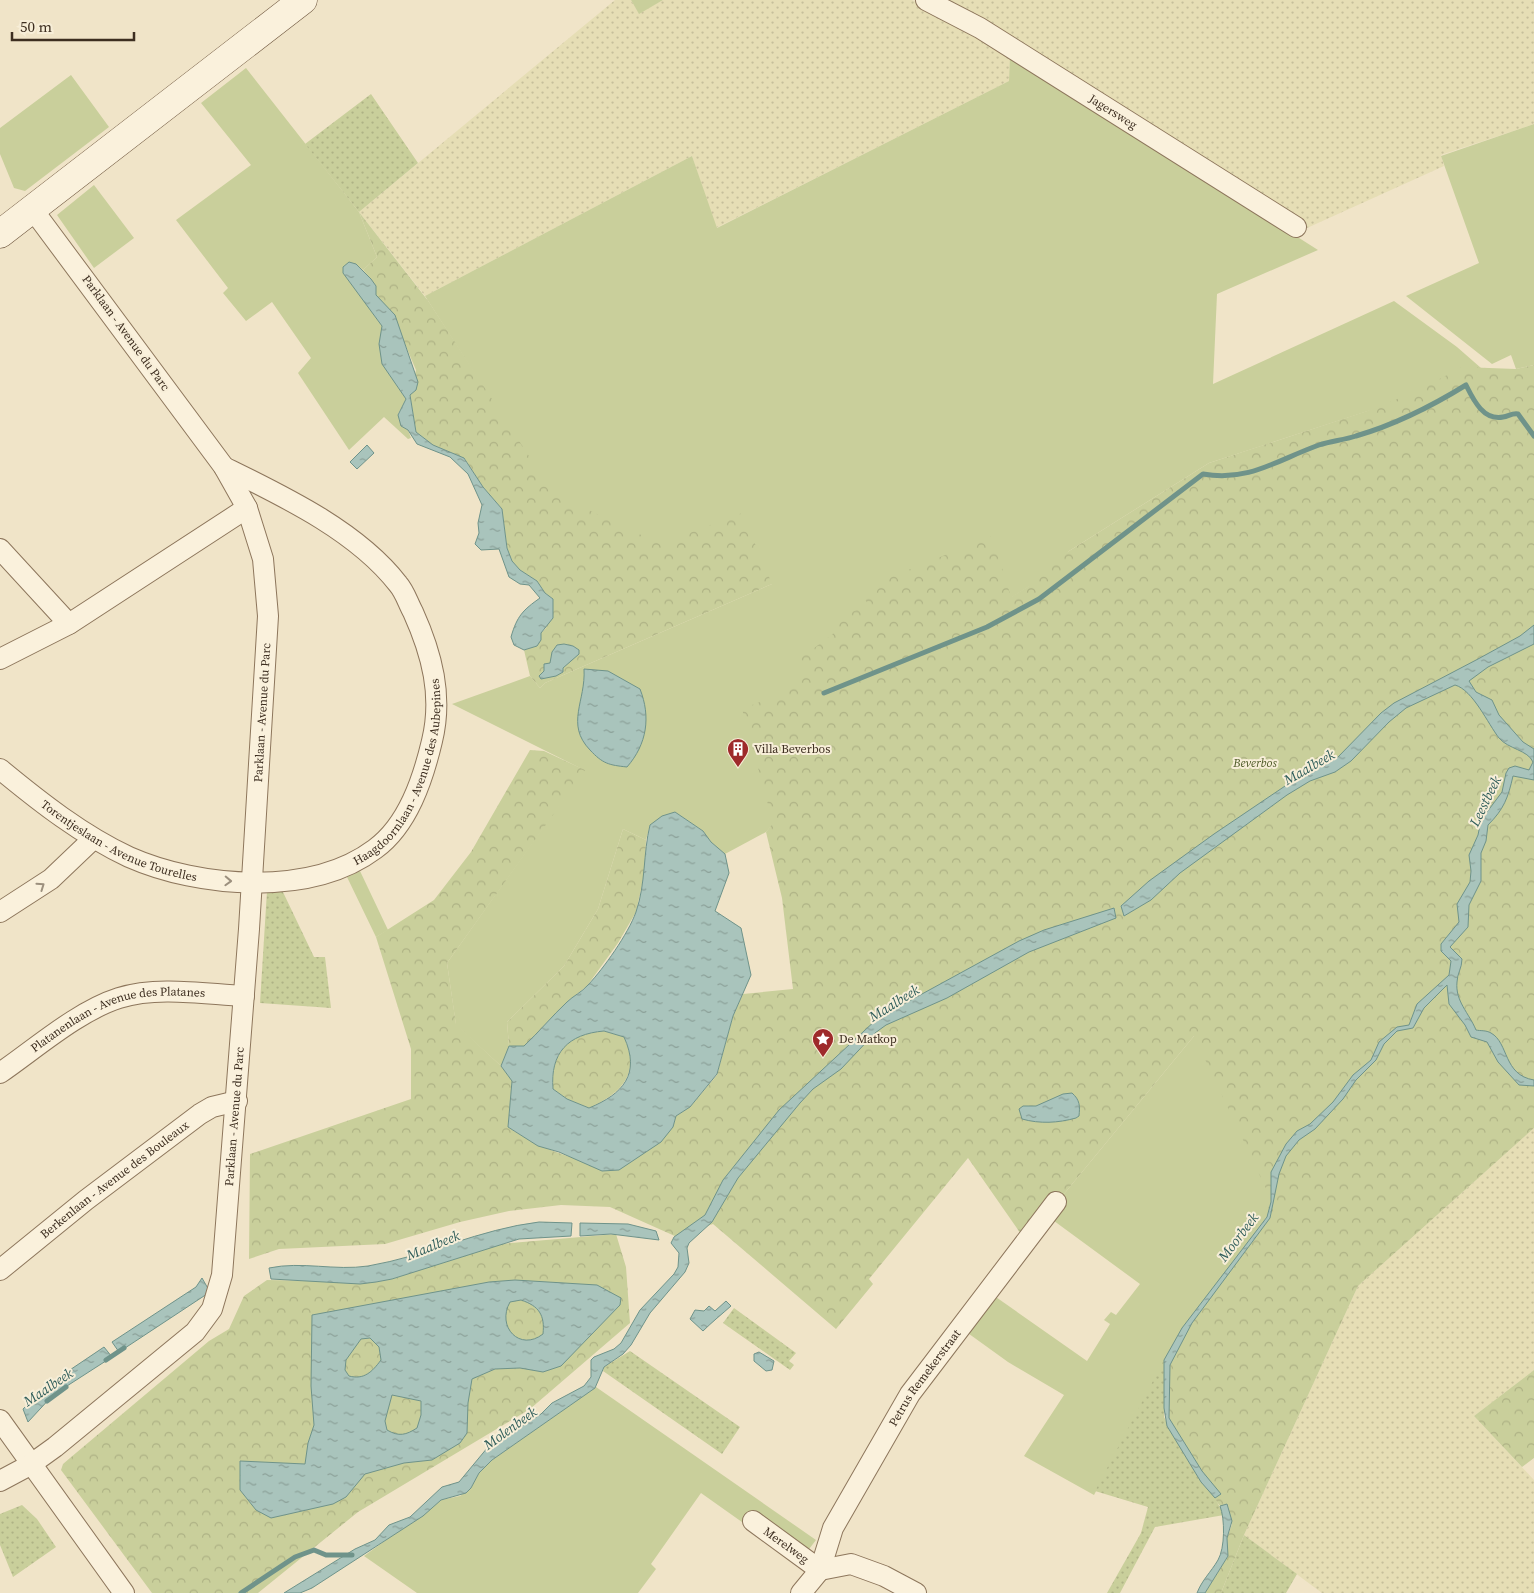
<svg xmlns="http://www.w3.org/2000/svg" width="1534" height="1593" font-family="'Source Serif 4',serif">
<defs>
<pattern id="farmland-dots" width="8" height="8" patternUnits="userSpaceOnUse" patternTransform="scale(1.25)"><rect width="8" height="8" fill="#e6deb5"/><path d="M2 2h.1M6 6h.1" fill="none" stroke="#c6bf9b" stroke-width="1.8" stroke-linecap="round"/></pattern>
<pattern id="forest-crowns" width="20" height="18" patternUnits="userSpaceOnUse" patternTransform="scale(1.25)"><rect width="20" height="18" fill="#c9cf9b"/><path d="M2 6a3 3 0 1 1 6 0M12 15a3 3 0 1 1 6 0" fill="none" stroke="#aeb285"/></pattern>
<pattern id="garden-dots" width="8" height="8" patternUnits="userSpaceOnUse" patternTransform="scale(1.25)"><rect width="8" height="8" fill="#c9cf9b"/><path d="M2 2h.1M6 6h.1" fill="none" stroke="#aeb285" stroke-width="1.8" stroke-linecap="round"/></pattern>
<pattern id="water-ripples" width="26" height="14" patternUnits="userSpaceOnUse" patternTransform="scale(1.25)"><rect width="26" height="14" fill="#a9c4bc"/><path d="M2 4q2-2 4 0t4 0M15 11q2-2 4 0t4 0" fill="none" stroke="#8ba098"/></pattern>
</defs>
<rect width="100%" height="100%" fill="#f0e4c8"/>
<path fill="url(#farmland-dots)" d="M615 0H631L639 13 663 0H912L947 17 941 0H1534V124L1441 155 1444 166 1307 228 1272 202 1010 55 1009 81 716 228 692 156 425 296 359 212Z
M1534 1128V1370L1474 1416 1534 1480V1593H1322L1244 1535 1358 1286Z"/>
<path fill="#c9cf9b" d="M631 0H663L639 14Z
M1010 55 1318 250 1217 294 1213 384 1394 301 1457 347 1481 368 1417 395 1209 463 1069 551 1054 571 989 611 833 634 807 785 766 832 725 854 711 842 703 831 675 812 650 825 646 840 623 829 598 909 564 966 507 1022 509 1046 501 1066 456 1025 447 963 584 770 452 704 530 676 540 688 545 683 772 584 634 603 576 532 425 296 692 156 717 228 1009 81Z
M246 68 359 212 377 257 363 270 356 264 351 282 382 326 395 383 406 399 398 414 401 426 408 430 411 438 408 439 384 417 349 450 298 373 311 358 272 302 246 321 223 293 228 288 176 220 251 165 201 103Z
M71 75 109 127 25 191 14 188 0 154V128Z
M1534 124V365L1516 369 1511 355 1492 364 1406 296 1479 263 1441 156Z
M94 185 134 238 94 268 57 215Z
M360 871 388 930 376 937 347 877Z
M1135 911 1270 1188 1271 1202 1267 1217 1179 1334 1094 1495 1024 1456 1064 1395 1008 1362 965 1331 993 1295 1087 1361 1110 1324 1104 1320 1111 1312 1116 1315 1140 1284 1050 1218 1059 1200 1194 1036Z
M596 1387 816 1540 806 1553 749 1527 701 1493 651 1564 656 1569 638 1593H417L364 1556 441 1500 460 1496 471 1488 479 1473 492 1460Z"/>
<path fill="url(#forest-crowns)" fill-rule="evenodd" d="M359 212 429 302 553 493 660 544 742 513 772 584 545 683 540 688 530 676 524 650 537 646 541 633 546 628 553 599 545 593 537 581 520 570 512 561 507 548 502 509 483 487 465 459 433 445 416 432 410 395 416 370 399 330 376 295 371 279 363 270 377 257ZM564 644 573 646 579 650 563 668V672L539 676C543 671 551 665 552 658 554 649 554 646 564 644Z
M1534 365V1128L1358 1286 1244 1535 1221 1593H1205L1228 1556 1227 1538 1232 1524 1225 1521 1220 1506 1201 1482 1176 1443 1164 1408V1360L1182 1328 1267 1217 1270 1197 1194 1036 1059 1200 1023 1237 968 1158 869 1279 873 1284 836 1329 713 1224 677 1237 610 1207 561 1205 509 1211 460 1222 385 1244 279 1249 249 1259 250 1154 411 1099V1049L376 937 434 900 471 852 530 750 544 751 585 770 447 963 456 1024 501 1066 512 1081 508 1127C541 1150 579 1161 619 1170L673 1127 676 1116 690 1107 717 1075 733 1016 743 994 793 989 782 898 766 832 773 823 742 709 800 686 798 660 833 634 829 620 868 606 861 589 992 536 1011 597 1029 586 1069 551 1209 463 1367 411 1417 391 1462 367 1516 369Z
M623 829 646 840 645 871 636 912 618 943 587 986 567 1002 524 1046H509L507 1022 564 966 598 909Z
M604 1031 624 1037C641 1073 622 1093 589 1108L567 1099 553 1089C551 1052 567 1034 604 1031Z
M616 1234 626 1267 630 1323 530 1409 358 1512 258 1593H152L61 1470 63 1464 70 1458 209 1341 229 1329 244 1296 267 1280 376 1282 392 1279 500 1244Z
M1534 1370V1458L1522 1467 1474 1416Z"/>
<path fill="url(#garden-dots)" d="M371 94 418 163 359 212 305 144Z
M282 890 314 957H325L331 1008 260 1003 267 891Z
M734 1308 796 1353 789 1361 794 1365 790 1370 723 1323Z
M630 1351 740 1427 722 1454 603 1371 604 1367Z
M1164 1360V1417L1179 1446 1201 1482 1215 1498 1224 1515 1155 1527 1120 1593H1107L1141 1533 1148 1507 1095 1491Z
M22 1505 37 1519 56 1547 13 1577 0 1545V1514Z
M1244 1535 1297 1574 1286 1593H1221Z"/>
<path fill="url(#water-ripples)" stroke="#6f938a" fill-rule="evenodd" d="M349 262 356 264 371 279 376 286V295L395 315 418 382 416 390 410 395 416 432 433 445 464 458 483 487 502 509 507 548 512 561 520 570 537 581 545 593 553 599V618L541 633V640L537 646 524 650 514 645 511 637C517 616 523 610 540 598L529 585 520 584 509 577 499 549 481 550 475 544 479 533 478 523 482 505 468 474 450 457 417 444 408 430 401 426 398 415 406 399 382 364 379 344 382 326 343 273V267Z
M367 445 374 453 357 469 350 462Z
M1534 625V644L1488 667 1469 681 1476 692 1492 700 1499 715 1523 742 1534 749V780L1513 776C1508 798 1504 809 1488 825L1486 841 1481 853V881L1469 905 1468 927 1450 947 1462 959C1462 968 1457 974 1457 982 1455 1001 1469 1013 1476 1030 1480 1031 1486 1030 1491 1033 1509 1043 1503 1075 1534 1080V1086L1519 1085 1498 1062 1487 1042 1471 1037 1465 1025 1449 1004 1447 985 1424 1008 1413 1028 1397 1031 1384 1044 1376 1060 1356 1080 1343 1099 1315 1129 1299 1140 1286 1156 1279 1174 1270 1218 1192 1323 1170 1365 1169 1418 1202 1471 1221 1494 1215 1498 1201 1482 1167 1426 1164 1408V1360L1182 1328 1267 1217 1271 1202V1172L1286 1144 1297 1131 1310 1124 1333 1102 1353 1075 1371 1060 1379 1042 1397 1027 1409 1025 1417 1004 1449 975 1451 961 1441 951V944L1459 922 1457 904 1470 882 1471 871 1469 855 1478 835 1481 820 1502 792 1506 773 1509 768 1515 766 1529 770 1533 762C1528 750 1508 749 1499 738 1488 724 1473 690 1455 685L1406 708 1389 722 1351 761 1335 772 1310 781 1287 795 1180 873 1151 900 1124 916 1121 906 1149 881 1214 834 1291 782 1338 757 1381 713 1394 703 1478 659 1520 636Z
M564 644 573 646 579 650V654L563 668V672L556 676 541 679 539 676 544 671V664L550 663 552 652 557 645Z
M584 669 608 671 640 689C651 717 647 744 627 767 609 765 603 764 590 750 565 724 586 701 584 669Z
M675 812 703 831 711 842 725 854 729 873 715 911 741 928 751 975 733 1016 717 1074 690 1107 676 1116 673 1127 661 1142 619 1170 602 1171 559 1152 538 1146 508 1127 512 1081 501 1066 509 1046H524C539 1032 552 1016 567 1002 573 996 582 992 588 985 604 968 628 934 636 912 646 883 643 853 650 825L662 816ZM604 1031 624 1037C641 1074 623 1094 589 1108L567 1099 553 1089C550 1053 568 1034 604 1031Z
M1114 908 1116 918 1029 952 947 998 886 1025 875 1033 841 1069 813 1089 800 1103 738 1178 712 1222 689 1243 687 1248 689 1263 685 1272 650 1313 631 1345 623 1354 604 1367 595 1388 492 1460 479 1473 471 1488 466 1493 441 1500 423 1516 312 1588 300 1593H284L355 1549 375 1540 389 1525 410 1517 442 1487 459 1482 488 1447 541 1414 552 1403 584 1386 591 1377V1360L594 1357 614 1349 621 1343 640 1310 674 1274 678 1267 679 1253 671 1243 674 1237 705 1215 723 1180 779 1110 878 1018 1019 941 1044 930Z
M1072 1093C1080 1100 1080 1106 1079 1116L1076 1118C1058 1123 1040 1124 1022 1119L1019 1109 1023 1106H1036L1063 1094Z
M539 1222 572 1223 571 1236 519 1239 392 1279 376 1282 360 1284 271 1279 269 1268C302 1261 335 1271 368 1266 427 1256 480 1229 539 1222Z
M580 1223 628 1224 656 1231 659 1240 611 1234 580 1236Z
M202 1278 210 1292 119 1352 112 1342 196 1287Z
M515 1280 597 1285 621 1298 620 1305 561 1366 543 1372 520 1368 495 1369 472 1379 468 1403 467 1433 460 1443 432 1460 404 1463 365 1474 346 1497 333 1504 271 1518 256 1510 240 1490V1461L305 1464 308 1443 314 1425 311 1386 312 1315 489 1282ZM521 1300C539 1306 545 1315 543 1334 520 1352 496 1327 510 1302ZM370 1338 379 1347 381 1360C372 1372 364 1380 349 1376L345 1370 346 1360 361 1339ZM392 1395 421 1401V1415L417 1428C406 1435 399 1437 387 1430L385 1421Z
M726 1301 731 1306C722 1314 712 1322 703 1331L690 1319 695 1310 704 1311 709 1306 715 1311Z
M104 1347 112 1357 53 1395 28 1422 23 1409 49 1384Z
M759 1352 774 1361 772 1370 766 1371 754 1361V1354Z
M1227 1504 1232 1521 1227 1538 1228 1556 1205 1593H1197C1202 1580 1211 1572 1218 1560 1225 1548 1225 1519 1220 1506Z"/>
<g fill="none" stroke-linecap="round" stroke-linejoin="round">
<path stroke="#6f938a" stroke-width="5" d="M824 693 987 627 1039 599 1203 474C1249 482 1277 460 1319 445 1331 441 1344 440 1356 436 1394 425 1432 406 1466 385 1473 399 1483 421 1503 417 1509 416 1512 413 1518 414L1534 436
M106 1360 124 1348
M47 1401 66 1387
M241 1593 295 1557 314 1550 326 1555H352"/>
<g stroke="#8d765c" stroke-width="22">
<g id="street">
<path id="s1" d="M926 0 980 28 1296 227"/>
<path d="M0 549 69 624"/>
<path d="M0 659 69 624 247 508"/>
<path id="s2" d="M0 769C40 802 82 835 129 857 199 888 311 897 375 849 408 825 423 779 432 741 443 696 432 654 413 612 408 603 405 592 398 584 357 531 283 496 224 467"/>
<path d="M0 912 51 879 93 839"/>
<path id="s3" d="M0 1073C35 1049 78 1011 119 998 158 986 204 994 244 996"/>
<path id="s4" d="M0 1270 86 1200 200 1114 212 1107 237 1101"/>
<path d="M0 1420 124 1593"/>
<path id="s5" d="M0 1481 30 1465 55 1447 195 1332 212 1309 222 1275 249 929 268 616 263 559 247 508 224 467 39 218"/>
<path id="s6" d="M753 1521 820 1570"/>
<path d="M820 1570 851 1564 884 1576 916 1593"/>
<path id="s7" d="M801 1593 820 1570 833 1528 910 1394 1056 1202"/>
</g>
</g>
<g stroke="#6f573f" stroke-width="29">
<path id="secondary" d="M0 234 303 0"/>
</g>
<use href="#street" stroke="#faf1dc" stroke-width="20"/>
<use href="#secondary" stroke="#faf1dc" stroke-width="28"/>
</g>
<defs><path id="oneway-chevron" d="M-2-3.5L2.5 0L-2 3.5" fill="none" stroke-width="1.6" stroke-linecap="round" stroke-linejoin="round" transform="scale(1.25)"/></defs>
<g stroke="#9c907e">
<use href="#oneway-chevron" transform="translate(228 881) rotate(2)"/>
<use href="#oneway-chevron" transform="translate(41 886) rotate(-35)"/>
</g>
<defs>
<g id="building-pin" transform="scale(1.125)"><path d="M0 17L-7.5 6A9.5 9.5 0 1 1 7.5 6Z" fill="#9e2a2b" stroke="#f7eed8"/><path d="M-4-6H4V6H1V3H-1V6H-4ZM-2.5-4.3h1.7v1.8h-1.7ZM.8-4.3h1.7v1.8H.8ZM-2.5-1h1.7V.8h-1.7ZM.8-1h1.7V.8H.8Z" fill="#fff"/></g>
<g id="sight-pin" transform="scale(1.125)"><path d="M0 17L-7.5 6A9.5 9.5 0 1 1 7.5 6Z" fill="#9e2a2b" stroke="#f7eed8"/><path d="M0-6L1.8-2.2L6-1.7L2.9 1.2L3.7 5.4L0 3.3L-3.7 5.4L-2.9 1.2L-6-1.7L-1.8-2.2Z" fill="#fff"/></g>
</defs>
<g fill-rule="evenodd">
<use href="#building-pin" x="738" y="749"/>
<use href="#sight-pin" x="823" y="1039"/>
</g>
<g text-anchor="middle" stroke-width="4" stroke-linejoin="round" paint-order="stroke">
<g font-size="12" fill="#3d2e20" stroke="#f7eed8">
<text dy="4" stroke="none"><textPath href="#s1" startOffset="218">Jagersweg</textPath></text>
<text transform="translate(126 333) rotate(54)" y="4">Parklaan - Avenue du Parc</text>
<text dy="4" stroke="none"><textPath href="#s5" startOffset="874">Parklaan - Avenue du Parc</textPath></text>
<text dy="4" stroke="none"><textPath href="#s2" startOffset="494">Haagdoornlaan - Avenue des Aubepines</textPath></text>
<text dy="4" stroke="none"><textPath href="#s2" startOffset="141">Torentjeslaan - Avenue Tourelles</textPath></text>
<text dy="4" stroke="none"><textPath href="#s3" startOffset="134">Platanenlaan - Avenue des Platanes</textPath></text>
<text dy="4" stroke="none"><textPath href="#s5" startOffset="469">Parklaan - Avenue du Parc</textPath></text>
<text dy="4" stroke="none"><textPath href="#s4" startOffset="146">Berkenlaan - Avenue des Bouleaux</textPath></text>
<text dy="4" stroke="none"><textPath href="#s7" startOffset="250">Petrus Remekerstraat</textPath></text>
<text dy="4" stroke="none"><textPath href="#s6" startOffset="41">Merelweg</textPath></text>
</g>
<g font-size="12" fill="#3d2e20" stroke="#f7eed8" text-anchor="start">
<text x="754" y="753">Villa Beverbos</text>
<text x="839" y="1043">De Matkop</text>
</g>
<g font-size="12" font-style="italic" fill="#4d5a26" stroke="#f7eed8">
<text x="1255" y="767">Beverbos</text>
</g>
<g font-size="14" font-style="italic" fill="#2f5d5a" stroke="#f7eed8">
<text transform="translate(1309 767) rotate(-30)" y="5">Maalbeek</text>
<text transform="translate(1485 801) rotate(-64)" y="5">Leestbeek</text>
<text transform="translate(894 1003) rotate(-32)" y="5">Maalbeek</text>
<text transform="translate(1238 1237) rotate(-53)" y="5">Moorbeek</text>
<text transform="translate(433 1245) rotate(-22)" y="5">Maalbeek</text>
<text transform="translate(48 1387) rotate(-34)" y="5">Maalbeek</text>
<text transform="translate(510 1428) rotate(-36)" y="5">Molenbeek</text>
</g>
</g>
<path d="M12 32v8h122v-8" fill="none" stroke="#3d2e20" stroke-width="2.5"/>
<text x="20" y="32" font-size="15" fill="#3d2e20" stroke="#f7eed8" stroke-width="4" paint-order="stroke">50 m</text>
</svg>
